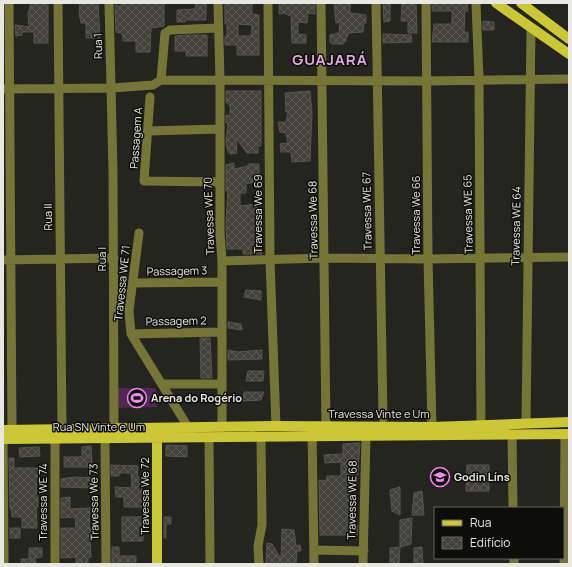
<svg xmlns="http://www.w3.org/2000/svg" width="572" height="567" font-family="Manrope,sans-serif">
<defs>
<pattern id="building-cross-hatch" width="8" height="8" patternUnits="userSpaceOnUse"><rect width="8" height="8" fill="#41413a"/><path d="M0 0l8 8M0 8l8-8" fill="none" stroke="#5c5c56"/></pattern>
</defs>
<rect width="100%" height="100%" fill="#24251e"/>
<path fill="#532753" d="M117 388H156L157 407 117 408Z"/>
<path fill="url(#building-cross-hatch)" stroke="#57574f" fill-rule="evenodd" d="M31 3H48V43H34V32H22V35L16 36 15 25 29 27 28 14Z
M80 3H98L100 38H86V23H81L79 13Z
M121 3H164V26L151 28 150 52H136V41H123V36L121 33 116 32 115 5 121 7Z
M196 3H206V20H185V22H177V10L195 9Z
M225 3H252V14L259 15V55H237V45H225V36H227V24H225ZM238 24 252 25 251 36H238Z
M279 3H315V14L308 13 307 23 298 22V34L306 35V43H292L291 16 284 13 279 14Z
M334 3H350V13L366 15V23H364L363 32 348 33V36L346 37V40L343 44H332L330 42V35L339 33 340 22 336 23Z
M383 3H390V21L384 22Z
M402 3H416L417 33H408V21H401Z
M432 3H467L468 11H465L464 32H468V42H432L434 24H452V11H432Z
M483 21 494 22V30H483Z
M383 34 411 35 412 42 383 43Z
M186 35H207V56H186V51H175V36Z
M226 91H261V146H258V153H247L236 138 237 153 230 154 228 152 226 143 228 123H226V115L230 116V106L226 102Z
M310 91 312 112 310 161 292 162 291 152H281L280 144 288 143 286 133 280 132 278 122H286L288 112H286L285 93Z
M234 163V169L248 166V164H259V178H254V183H246V193H240V206L257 204 259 223H261L262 254H243V249H227L226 224 228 190 226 191V165Z
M246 290 261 291V300L244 297Z
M228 322 241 324 242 330 228 328Z
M200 338H210L212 378H201Z
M228 350 238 352 262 350V359L228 360Z
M248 371H264L263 381H246Z
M244 392H264L261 400 243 401Z
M360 443 357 484H349V495H352L351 508H355L353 525H358L357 535H320L319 480 326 481 327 476H341V462L325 463 324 455 343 454V444Z
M166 445 187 446V457L166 456Z
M91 446 92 467H64V457H82V447Z
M39 447 40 456 20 457 19 448Z
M9 458H14V468H38L36 497H38V507H36L37 528H22V517H12L11 508H10Z
M111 465 138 466 137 477H141L143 507H124V497H116L115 487 132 488 131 473H119V476H111Z
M467 465H489V491H466Z
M74 477 94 478V488L61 487V479Z
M400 487V515L392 511 390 490Z
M422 491 424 515H412L414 493Z
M70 497V509L90 508 89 528H92V538H90L91 557H88V564H76V557L61 558V528H76L75 517 61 518V498Z
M122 517H143V541H122Z
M164 517H171V524H166V538H164Z
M412 518 411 544 400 547V520Z
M10 528H20V538H10Z
M282 529 294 530 296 546 300 545 301 551H297L296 564H266L267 543 272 544 281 559Z
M112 547H119V556H136V562H118V564H112Z
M400 547 399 564H390V548Z
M422 547 423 564H414V548Z
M29 548H42V557L35 558 36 564H21V559H29Z"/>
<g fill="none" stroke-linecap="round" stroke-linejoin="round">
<path stroke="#767538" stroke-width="9" d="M9 3 12 430
M58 3 62 430
M109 3 113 172 114 429
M218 3 220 80V233L222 261V427
M268 3 270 260 276 426
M321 3 326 433
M376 3 383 418
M426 3 428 259 432 427
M476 3 479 79 481 426
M161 80 165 33 170 30 217 28
M3 89 112 88 153 85 161 80 427 81 569 79
M150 97 144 181 219 182
M149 131 219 129
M139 233 129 311 131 334 191 432
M3 260 114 258
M222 261 325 258 428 259 569 257
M133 283 222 282
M131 334 221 332
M162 384H222
M526 423 531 29
M312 429 314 564
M512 435 513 508
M209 437 210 564
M3 439 4 564
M105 439 106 564
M55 440V564
M314 550 364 551
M514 558V564
M259 564 258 546 262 525 261 437
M363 564 366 436
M564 564 565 434"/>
<path stroke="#cbc737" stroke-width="10" d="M496 3 569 54
M521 3 569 39
M3 430 276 426 432 427 569 422
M157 432V564
M3 439 569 434"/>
</g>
<defs>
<g id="stadium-ring" transform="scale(1)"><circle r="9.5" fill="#0d0e0a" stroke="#f38af2" stroke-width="1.5"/><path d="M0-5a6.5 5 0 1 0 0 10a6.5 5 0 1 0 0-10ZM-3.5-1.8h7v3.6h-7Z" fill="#f38af2"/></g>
<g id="school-ring" transform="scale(1)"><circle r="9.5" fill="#0d0e0a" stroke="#f38af2" stroke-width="1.5"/><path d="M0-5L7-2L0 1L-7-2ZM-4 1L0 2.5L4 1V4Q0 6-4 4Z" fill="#f38af2"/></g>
</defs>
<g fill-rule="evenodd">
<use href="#stadium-ring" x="137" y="398"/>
<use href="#school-ring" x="440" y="477"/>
</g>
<g text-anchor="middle" stroke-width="3" stroke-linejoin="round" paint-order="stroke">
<g font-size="11" fill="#e8e8e3" stroke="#0d0e0a">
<text transform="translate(98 46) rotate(-91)" y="4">Rua 1</text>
<text transform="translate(136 138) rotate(-86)" y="4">Passagem A</text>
<text transform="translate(367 211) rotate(-91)" y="4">Travessa WE 67</text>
<text transform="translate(258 214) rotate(-90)" y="4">Travessa We 69</text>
<text transform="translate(468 214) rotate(-91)" y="4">Travessa WE 65</text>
<text transform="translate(416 215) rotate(-90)" y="4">Travessa We 66</text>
<text transform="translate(209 216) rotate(-92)" y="4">Travessa WE 70</text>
<text transform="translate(48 217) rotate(-91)" y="4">Rua II</text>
<text transform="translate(313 220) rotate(-91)" y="4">Travessa We 68</text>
<text transform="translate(516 226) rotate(-89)" y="4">Travessa WE 64</text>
<text transform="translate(102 259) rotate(-90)" y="4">Rua I</text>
<text transform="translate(177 271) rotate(-1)" y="4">Passagem 3</text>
<text transform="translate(122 283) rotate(-84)" y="4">Travessa WE 71</text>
<text transform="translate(176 321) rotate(-1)" y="4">Passagem 2</text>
<text x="379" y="418">Travessa Vinte e Um</text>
<text x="99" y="431">Rua SN Vinte e Um</text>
<text transform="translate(145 496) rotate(-90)" y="4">Travessa We 72</text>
<text transform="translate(352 500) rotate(-89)" y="4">Travessa WE 68</text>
<text transform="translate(43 502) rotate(-90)" y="4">Travessa WE 74</text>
<text transform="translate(94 502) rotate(-91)" y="4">Travessa We 73</text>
</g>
<g font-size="11" font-weight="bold" fill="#e8e8e3" stroke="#0d0e0a" text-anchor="start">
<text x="151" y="402">Arena do Rogério</text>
<text x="454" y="481">Godin Líns</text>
</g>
<g font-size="15" font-weight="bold" letter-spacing="1" fill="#e2a8e0" stroke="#0d0e0a">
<text x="330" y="65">GUAJARÁ</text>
</g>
</g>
<rect width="572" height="567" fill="none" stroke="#e8e8e3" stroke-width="8"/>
<rect x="434" y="507" width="130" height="52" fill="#0d0e0a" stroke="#656561"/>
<rect x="442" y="520" width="20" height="6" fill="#cbc737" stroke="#656561"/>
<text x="470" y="527" font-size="12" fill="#e8e8e3">Rua</text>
<rect x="442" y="537" width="20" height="12" fill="url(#building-cross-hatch)" stroke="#656561"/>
<text x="470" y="547" font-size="12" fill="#e8e8e3">Edifício</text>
</svg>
